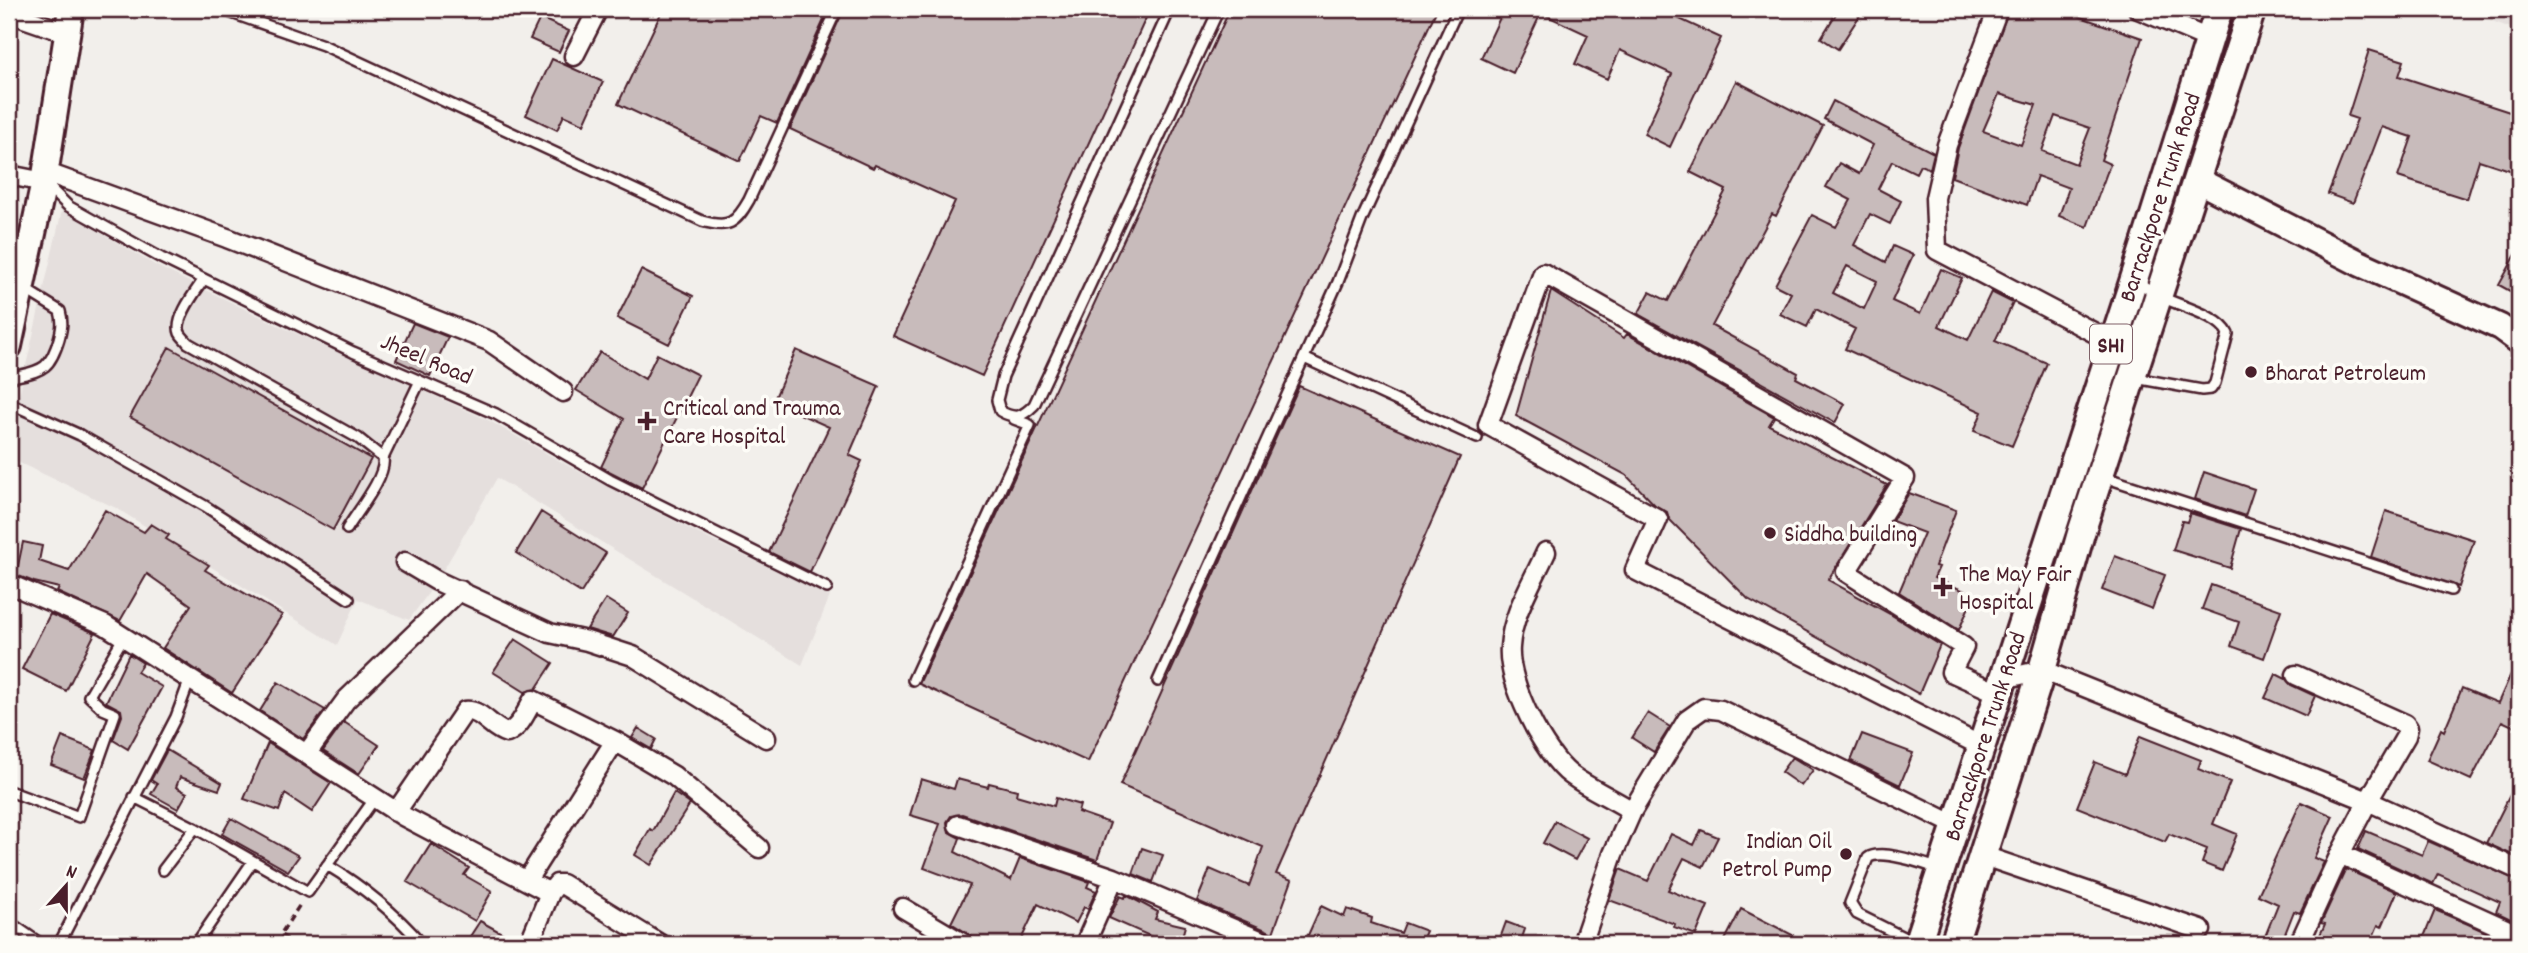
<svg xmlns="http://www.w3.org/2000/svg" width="2528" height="953" font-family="Dekko,sans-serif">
<rect width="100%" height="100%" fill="#f2efeb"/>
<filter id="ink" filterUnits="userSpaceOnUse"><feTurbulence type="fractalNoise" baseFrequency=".0143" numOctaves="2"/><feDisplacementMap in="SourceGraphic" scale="14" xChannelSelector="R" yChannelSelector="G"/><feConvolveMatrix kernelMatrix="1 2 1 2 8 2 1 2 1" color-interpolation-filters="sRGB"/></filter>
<g filter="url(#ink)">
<path fill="#e5dfdd" d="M2460 9H2519V31Z
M62 210 155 265 280 326 488 420 574 469 713 541 830 596 802 665 497 478 437 581 409 620 358 599 337 645 116 508 9 458V439Z"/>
<path fill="#c8bbbb" stroke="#4a1f2b" stroke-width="2" fill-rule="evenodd" d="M663 9H829L777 123 761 116 740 161 618 104Z
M844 9H1150L982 376 893 336 955 201 875 165 873 168 790 129Z
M1230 9H1437L1088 762 919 684Z
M1504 9H1658L1721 38 1670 147 1644 134 1672 74 1620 50 1607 79 1575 64 1588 35 1541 13 1513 73 1481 58Z
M1839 9H1864L1838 49 1821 38Z
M2009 9H2057L2142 38 2101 160 2110 164 2087 227 2059 216 2069 188 2037 176 2027 205 1952 177 1958 148ZM1999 94 2036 105 2021 145 1983 131ZM2055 116 2090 128 2076 164 2042 151Z
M540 18 569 31 559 52 530 39Z
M2369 50 2404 61 2399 76 2519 115V173L2479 160 2467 199 2398 177 2412 137 2382 127 2353 203 2328 194 2357 119 2348 116Z
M552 59 603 82 584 124 564 115 557 130 526 115Z
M1736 81 1823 126 1776 216 1772 214 1712 326 1798 373 1796 378 1845 404 1835 423 1638 314 1650 292 1668 301 1726 190 1690 172Z
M1833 101 1934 153 1930 169 1920 165 1916 173 1892 161 1878 189 1901 201 1890 224 1870 214 1854 245 1886 262 1893 246 1913 255 1892 301 1920 314 1941 269 1962 278 1939 326 1968 340 1991 292 2013 303 1995 341 2047 363 2012 446 1974 431 1982 412 1845 349 1855 329 1816 309 1807 327 1780 314 1791 293 1775 285 1812 215 1836 227 1851 200 1826 187 1839 163 1859 174 1873 145 1824 119ZM1847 266 1877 281 1864 309 1833 293Z
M2519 249V296L2499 285Z
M641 270 693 296 669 344 617 318Z
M1551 291 1624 338 1627 334 1774 417 1769 425 1887 485 1828 580 1890 614 1940 645 1919 694 1748 599 1669 519 1667 512 1655 505 1626 475 1516 416Z
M413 323 448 337 430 376 396 360Z
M169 347 371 459 333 530 130 417Z
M796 350 879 386 849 455 862 461 810 572 769 552 829 427 773 402Z
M600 352 645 379 657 354 698 375 642 488 601 467 624 419 576 390Z
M1299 386 1460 457 1276 874 1292 880 1273 933 1197 901 1210 869 1249 886 1263 847 1120 785Z
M2204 472 2254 489 2245 516 2195 499Z
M1909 493 1956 510 1935 566 1939 567 1934 578 1974 595 1959 630 1899 592 1924 533 1892 521Z
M105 510 144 532 151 524 169 535 166 539 209 565 205 570 282 615 232 693 163 648 191 605 147 574 120 621 57 592 59 588 34 582 16 575 23 542 42 546 39 561 69 571Z
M2386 511 2474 540 2459 587 2371 557Z
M541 512 606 553 581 593 516 553Z
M2190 513 2241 529 2230 568 2173 550 2182 521 2187 522Z
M2115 556 2165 575 2152 609 2102 590Z
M2211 585 2281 610 2264 658 2231 646 2239 622 2202 609Z
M606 599 628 613 613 637 587 629Z
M50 614 95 633 66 691 22 669Z
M515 639 553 663 536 689 525 692 493 672Z
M129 654 143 663 137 672 162 687 128 749 113 740 122 716 121 710 106 702Z
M2519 656V729L2502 721 2471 780 2427 760 2441 729 2444 731 2462 688 2498 703Z
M2276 674 2286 679 2291 685 2315 696 2306 716 2265 698Z
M278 682 325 710 303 739 260 711Z
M1648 713 1670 727 1654 752 1632 738Z
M344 722 379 745 359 774 323 751Z
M638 728 656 739 651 749 632 738Z
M1862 734 1913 753 1900 785 1851 761Z
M2140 736 2201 760 2198 769 2230 782 2213 824 2237 834 2222 871 2202 863 2207 849 2169 834 2165 842 2077 807 2095 762 2125 774Z
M62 737 95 750 84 778 51 765Z
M268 743 331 783 312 812 285 794 279 811 244 799Z
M167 750 222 783 219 790 180 777 176 787 187 793 178 809 151 794 157 784 151 780Z
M1792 757 1813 770 1801 786 1781 772Z
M2519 777V858L2486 843Z
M921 779 954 789 957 779 988 787 989 783 1017 790 1016 795 1054 806 1056 798 1080 805 1078 812 1110 823 1097 860 962 814 951 816 947 822 949 832 960 838 955 852 1011 880 1020 858 1089 882 1087 887 1096 891 1088 909 1084 907 1076 923 1038 904 1019 944H975L970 935 951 923 970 885 924 868 940 824 910 815Z
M674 793 690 804 651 865 635 855 650 829 653 831Z
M2301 802 2333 816 2314 858 2324 862 2300 913 2294 911 2281 944H2262L2278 904 2258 895Z
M231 818 299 856 288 871 222 834Z
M1555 821 1587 838 1575 860 1543 843Z
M1701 830 1718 837 1703 867 1684 858 1668 890 1708 906 1696 935 1674 927 1675 924 1609 900 1620 869 1648 881 1671 834 1694 845Z
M2366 831 2422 855 2428 841 2519 881V923L2496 912 2500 902 2438 874 2433 884 2358 849Z
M431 844 469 868 464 875 492 891 475 921 407 882Z
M1142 848 1163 855 1153 882 1133 874Z
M2348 870 2397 892 2382 927 2378 925 2370 944H2316L2325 924 2321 923 2345 871Z
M1126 895 1158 912 1155 919 1185 926 1180 944H1158L1159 940 1109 918 1120 896 1125 898Z
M1321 906 1344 917 1347 909 1372 918 1371 923 1401 933 1405 923 1426 931 1422 940 1426 941 1425 944H1304Z
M1741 909 1810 944H1723Z
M2435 910 2468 924 2512 944H2421Z
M480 921 518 942V944H465Z
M1506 922 1525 929 1520 944H1498Z"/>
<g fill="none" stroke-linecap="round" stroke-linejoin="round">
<g stroke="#4a1f2b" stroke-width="14">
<path id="lane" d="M220 9 323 45 702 221C729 229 736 223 749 200L837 9
M1170 9 1003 376 997 400 1000 411C1016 420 1022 417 1034 405L1219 9
M47 185 68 206 161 258 353 352 496 414 610 480 827 588
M204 279C196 291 174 319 180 333 182 337 186 340 188 343L358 438 383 458C387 476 357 512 347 529
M1304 358 1477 438
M9 378C40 370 49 373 59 339 62 328 63 322 60 311L23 288
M2135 378 2202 390 2211 389 2215 383 2228 334C2221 316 2177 305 2159 296 2151 291 2143 285 2135 280
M9 403 80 435 205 506 349 599
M383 458 420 381
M2101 476 2451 590
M913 680 1030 425 1014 419
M1158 681 1338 282 1362 219 1458 9
M9 698 11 699
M9 791 79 817 115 714 103 709 89 696 123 638
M134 797 195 828
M327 865C362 886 395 913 422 944
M163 870 195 828 308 892 375 798
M9 922 41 944
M1915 943 1857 914 1850 903 1868 858C1881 848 1924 864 1940 869
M59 944 176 717 190 679
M196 944 253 861"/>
</g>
<g stroke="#4a1f2b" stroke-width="23">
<path id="street" d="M1998 9 1947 145 1935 198 1937 250 2112 342
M2138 9 2209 39
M9 13 67 33
M574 56 598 9
M45 172 227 238 489 341 563 392
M9 175 44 182
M1546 552C1533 581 1512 614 1510 647 1507 682 1544 755 1571 775 1590 789 1612 798 1632 811L1613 854 1582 944
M405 562 437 581 550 633 587 641 633 656 766 738
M9 584 105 625 403 816 550 893
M2296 675 2405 724 2408 728 2406 736 2368 801 2519 870
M2003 679 2042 670 2368 801 2340 854 2299 944
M1981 746 1635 570 1658 519 1488 425 1543 273 1905 478 1846 572 1964 647 1951 672 1998 693
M307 753 346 700 460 590
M1632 811 1687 720 1704 708 1721 710 1955 825
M396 812 465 711C482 709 491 729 507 733 520 728 526 712 533 700L615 741 674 776 759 848
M958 825 1114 878 1269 944
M2340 854 2519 935
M1981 855 2201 930
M527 880 615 741
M903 908 964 944
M529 944 550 893 557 884H562L660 944
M1085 944 1114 878"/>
</g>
<g stroke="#4a1f2b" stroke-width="30">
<path id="secondary" d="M2197 180 2359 263 2500 327 2519 341
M9 346 44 182 71 9"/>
</g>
<g stroke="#4a1f2b" stroke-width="32">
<path id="primary" d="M1917 944 2134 279 2219 9
M1954 944 2042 670 2081 533 2252 9"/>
</g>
<path stroke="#4a1f2b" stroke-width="3.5" stroke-dasharray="7 5" stroke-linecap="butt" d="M298 944 280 935 301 903"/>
<use href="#lane" stroke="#fdfcf7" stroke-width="9"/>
<use href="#street" stroke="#fdfcf7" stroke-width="18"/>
<use href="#secondary" stroke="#fdfcf7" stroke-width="24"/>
<use href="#primary" stroke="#fdfcf7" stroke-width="26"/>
</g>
</g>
<g fill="#4a1f2b" stroke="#fdfcf7" stroke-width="2.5">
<circle cx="2251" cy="372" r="7"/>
<path d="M643.5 410.5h7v7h7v7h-7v7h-7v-7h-7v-7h7z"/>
<circle cx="1770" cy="533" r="7"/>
<path d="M1939.5 576.5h7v7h7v7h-7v7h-7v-7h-7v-7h7z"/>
<circle cx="1846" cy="854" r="7"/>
</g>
<g text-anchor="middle" stroke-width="7" stroke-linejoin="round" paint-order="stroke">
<rect fill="#fdfcf7" stroke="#806168" stroke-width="2" x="2090" y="324.5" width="42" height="39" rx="5"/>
<g font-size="23" font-weight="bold" fill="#4a1f2b">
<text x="2111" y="352">SH1</text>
</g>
<g font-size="24" fill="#4a1f2b" stroke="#fdfcf7">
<text transform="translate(2159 197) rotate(-72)" y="8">Barrackpore Trunk Road</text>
<text transform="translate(427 358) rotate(23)" y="8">Jheel Road</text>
<text transform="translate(1984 736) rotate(-72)" y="8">Barrackpore Trunk Road</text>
</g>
<g font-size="24" fill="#4a1f2b" stroke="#fdfcf7" text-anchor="start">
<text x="2265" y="380">Bharat Petroleum</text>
<text x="663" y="415">Critical and Trauma<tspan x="663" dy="28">Care Hospital</tspan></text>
<text x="1784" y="541">Siddha building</text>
<text x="1959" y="581">The May Fair<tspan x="1959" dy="28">Hospital</tspan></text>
<text x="1832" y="848" text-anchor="end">Indian Oil<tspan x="1832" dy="28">Petrol Pump</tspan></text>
</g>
</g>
<rect width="2528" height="953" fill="none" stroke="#fdfcf7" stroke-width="35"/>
<rect x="18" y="18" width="2493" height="918" fill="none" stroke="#4a1f2b" stroke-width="2.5" filter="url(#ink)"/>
<g transform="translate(66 886) rotate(21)" stroke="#fdfcf7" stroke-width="5" paint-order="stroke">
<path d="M0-5L12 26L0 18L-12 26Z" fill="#4a1f2b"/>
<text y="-10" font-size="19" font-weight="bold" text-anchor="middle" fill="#4a1f2b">N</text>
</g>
</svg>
